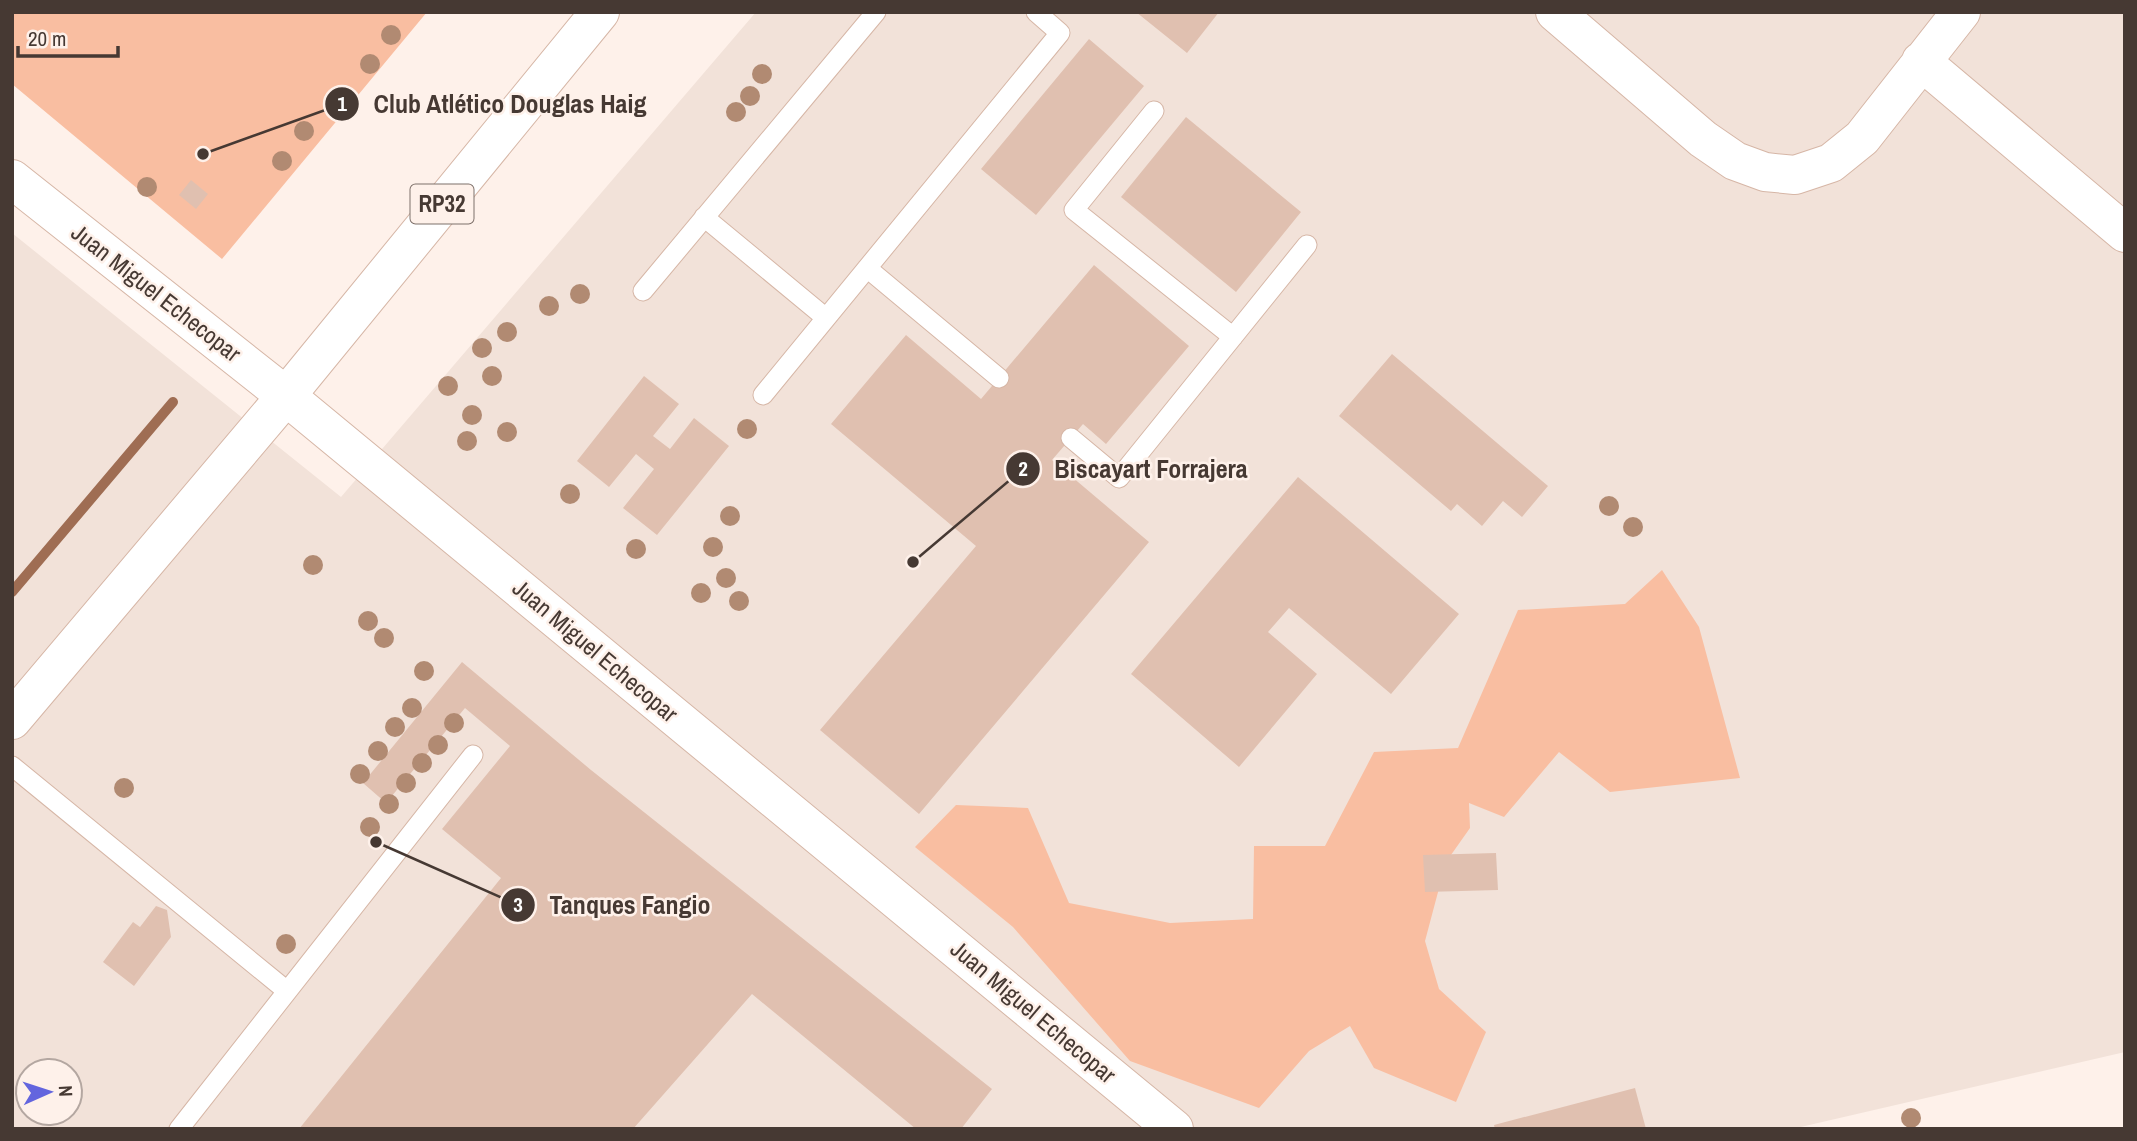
<svg xmlns="http://www.w3.org/2000/svg" width="2137" height="1141" font-family="'Archivo Narrow',sans-serif">
<rect width="100%" height="100%" fill="#fef1ea"/>
<path fill="#f2e2d9" fill-rule="evenodd" d="M756 12H2125V1052L1792 1129H12V233L341 497ZM28 1071H70V1113H28Z"/>
<path fill="#f9bea1" d="M12 12H427L222 259 12 84Z
M1662 570 1699 627 1740 778 1610 792 1559 752 1504 817 1469 803 1470 828 1446 862 1425 941 1439 989 1486 1032 1456 1102 1374 1068 1350 1026 1309 1051 1259 1108 1130 1061 1013 927 915 847 956 805 1028 808 1069 903 1170 923 1253 919 1254 846H1325L1374 752 1458 748 1518 610 1625 604Z"/>
<g fill="none" stroke-linecap="round" stroke-linejoin="round">
<path stroke="#9f6d53" stroke-width="10" d="M12 592 173 402"/>
</g>
<path fill="#e0c0b0" d="M1136 12H1219L1187 53Z
M1089 39 1144 86 1036 215 981 169Z
M1186 117 1301 212 1236 292 1121 197Z
M191 180 208 194 196 209 179 195Z
M1094 265 1189 346 1106 444 1083 424 1052 460 1149 542 919 814 820 730 976 546 831 424 906 335 981 399Z
M1392 354 1548 486 1522 517 1503 501 1482 526 1457 504 1451 511 1339 416Z
M644 376 679 404 653 436 670 449 694 418 729 446 657 535 623 508 654 469 636 454 609 487 577 461Z
M1298 477 1459 614 1391 694 1289 608 1268 632 1317 674 1239 767 1131 674Z
M462 662 591 770 992 1089 961 1129H916L752 994 633 1129H299L501 878 442 829 510 746 465 708 386 803 363 783Z
M1496 853 1498 890 1425 892 1423 855Z
M156 906 167 910 171 937 134 986 103 962 133 922 140 927Z
M1635 1088 1646 1129H1495L1494 1125Z"/>
<g fill="none" stroke-linecap="round" stroke-linejoin="round">
<g stroke="#d6b6a6" stroke-width="21">
<path id="lane" d="M1154 111 1074 210 1233 337
M704 217 826 318
M867 268 999 378
M643 291 876 12
M763 395 1060 33 1036 12
M1071 438 1119 478 1307 245
M12 766 287 991
M179 1129 473 755"/>
</g>
<g stroke="#d6b6a6" stroke-width="40">
<path id="street" d="M1555 12 1703 139 1735 161 1765 172 1795 175 1831 163 1862 138 1961 12
M1921 61 2125 233
M286 396 1174 1129"/>
</g>
<g stroke="#d6b6a6" stroke-width="40">
<path id="secondary" d="M12 179 286 396"/>
</g>
<g stroke="#d6b6a6" stroke-width="40">
<path id="primary" d="M12 720 286 396 600 12"/>
</g>
<use href="#lane" stroke="#fff" stroke-width="19"/>
<use href="#street" stroke="#fff" stroke-width="38"/>
<use href="#secondary" stroke="#fff" stroke-width="38"/>
<use href="#primary" stroke="#fff" stroke-width="38"/>
</g>
<g fill="#b18a72">
<circle cx="391" cy="35" r="10"/>
<circle cx="370" cy="64" r="10"/>
<circle cx="762" cy="74" r="10"/>
<circle cx="750" cy="96" r="10"/>
<circle cx="736" cy="112" r="10"/>
<circle cx="304" cy="131" r="10"/>
<circle cx="282" cy="161" r="10"/>
<circle cx="147" cy="187" r="10"/>
<circle cx="580" cy="294" r="10"/>
<circle cx="549" cy="306" r="10"/>
<circle cx="507" cy="332" r="10"/>
<circle cx="482" cy="348" r="10"/>
<circle cx="492" cy="376" r="10"/>
<circle cx="448" cy="386" r="10"/>
<circle cx="472" cy="415" r="10"/>
<circle cx="747" cy="429" r="10"/>
<circle cx="507" cy="432" r="10"/>
<circle cx="467" cy="441" r="10"/>
<circle cx="570" cy="494" r="10"/>
<circle cx="1609" cy="506" r="10"/>
<circle cx="730" cy="516" r="10"/>
<circle cx="1633" cy="527" r="10"/>
<circle cx="713" cy="547" r="10"/>
<circle cx="636" cy="549" r="10"/>
<circle cx="313" cy="565" r="10"/>
<circle cx="726" cy="578" r="10"/>
<circle cx="701" cy="593" r="10"/>
<circle cx="739" cy="601" r="10"/>
<circle cx="368" cy="621" r="10"/>
<circle cx="384" cy="638" r="10"/>
<circle cx="424" cy="671" r="10"/>
<circle cx="412" cy="708" r="10"/>
<circle cx="454" cy="723" r="10"/>
<circle cx="395" cy="727" r="10"/>
<circle cx="438" cy="745" r="10"/>
<circle cx="378" cy="751" r="10"/>
<circle cx="422" cy="763" r="10"/>
<circle cx="360" cy="774" r="10"/>
<circle cx="406" cy="783" r="10"/>
<circle cx="124" cy="788" r="10"/>
<circle cx="389" cy="804" r="10"/>
<circle cx="370" cy="827" r="10"/>
<circle cx="286" cy="944" r="10"/>
<circle cx="1911" cy="1118" r="10"/>
</g>
<g text-anchor="middle" stroke-width="5" stroke-linejoin="round" paint-order="stroke">
<rect fill="#fef1ea" stroke="#7d706a" stroke-width="2" x="410.5" y="184.5" width="63" height="39" rx="5"/>
<g font-size="23" font-weight="bold" fill="#463933">
<text x="442" y="212">RP32</text>
</g>
<g font-size="24" fill="#463933" stroke="#fef1ea">
<text transform="translate(156 293) rotate(38)" y="8">Juan Miguel Echecopar</text>
<text transform="translate(595 651) rotate(40)" y="8">Juan Miguel Echecopar</text>
<text transform="translate(1033 1012) rotate(40)" y="8">Juan Miguel Echecopar</text>
</g>
</g>
<path fill="none" stroke="#463933" stroke-width="2.5" d="M203 154L342 104M913 562L1023 469M376 842L518 905"/>
<g fill="#463933" stroke="#fef1ea" stroke-width="2.5">
<circle cx="203" cy="154" r="7"/>
<circle cx="913" cy="562" r="7"/>
<circle cx="376" cy="842" r="7"/>
<circle cx="342" cy="104" r="18"/>
<circle cx="1023" cy="469" r="18"/>
<circle cx="518" cy="905" r="18"/>
</g>
<g font-size="21" text-anchor="middle" font-weight="bold" fill="#fff">
<text x="342" y="111">1</text>
<text x="1023" y="476">2</text>
<text x="518" y="912">3</text>
</g>
<g font-size="26" text-anchor="middle" font-weight="bold" fill="#463933" stroke="#fef1ea" stroke-width="5" stroke-linejoin="round" paint-order="stroke">
<text x="510" y="113">Club Atlético Douglas Haig</text>
<text x="1151" y="478">Biscayart Forrajera</text>
<text x="630" y="914">Tanques Fangio</text>
</g>
<rect width="2137" height="1141" fill="none" stroke="#463933" stroke-width="28"/>
<g transform="translate(49 1092) rotate(87)"><circle r="33" fill="#fef1ea" stroke="#b4a7a1" stroke-width="2"/>
<path d="M0-5L12 26L0 18L-12 26Z" fill="#6365de"/>
<text y="-10" font-size="19" font-weight="bold" text-anchor="middle" fill="#463933">N</text>
</g>
<path d="M18 46v10h100v-10" fill="none" stroke="#463933" stroke-width="3.5"/>
<text x="28" y="46" font-size="21" fill="#463933" stroke="#fef1ea" stroke-width="5" paint-order="stroke">20 m</text>
</svg>
